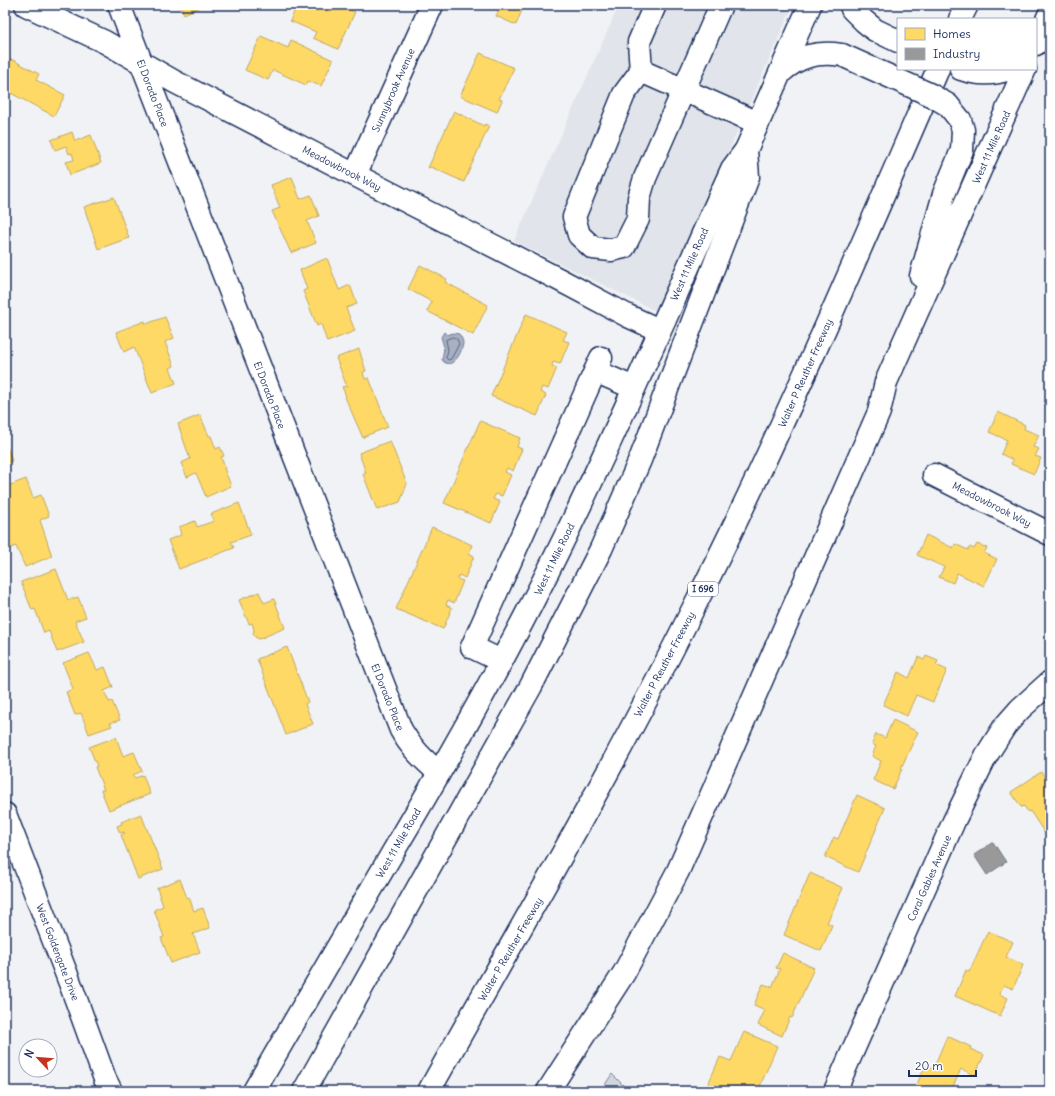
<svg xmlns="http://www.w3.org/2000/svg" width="1055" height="1096" font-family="Delius,sans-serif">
<rect width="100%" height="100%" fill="#f1f2f5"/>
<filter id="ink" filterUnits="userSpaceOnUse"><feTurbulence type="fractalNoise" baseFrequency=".025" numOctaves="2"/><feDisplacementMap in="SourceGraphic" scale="8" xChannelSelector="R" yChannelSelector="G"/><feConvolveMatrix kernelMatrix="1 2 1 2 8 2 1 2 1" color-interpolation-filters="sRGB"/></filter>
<g filter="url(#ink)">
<path fill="#e1e4ea" d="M619 5H793L658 312 514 241Z"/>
<path fill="#d2d6df" stroke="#76829e" d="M612 1074 629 1091H601Z"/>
<path fill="#a8b0c2" stroke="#707c9a" d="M444 332 447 335 453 333 459 334C461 337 463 340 463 343 463 351 452 372 442 360L444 347 441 337Z"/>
<path fill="#ffd966" stroke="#bba664" d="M180 5H205L184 14Z
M297 5H312L323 10 326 5H347L345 8 355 12 338 49 313 38 316 32 290 21Z
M501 5H524L516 25 496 16Z
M261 36 288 48 291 40 333 60 321 86 308 81 306 85 273 70 268 80 245 70Z
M480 53 514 68 499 99 502 100 497 112 460 96Z
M5 59 9 61 11 59 39 74 36 80 65 95 54 116 5 90Z
M454 111 484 126 485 124 489 126 464 182 431 167 428 168Z
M72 132 75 141 91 135 101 163 70 175 66 162 74 160 72 153 69 154 66 146 55 150 51 140Z
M292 177 300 199 311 195 319 216 307 221 316 243 291 253 272 211 280 208 271 185Z
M114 197 129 238 98 249 84 207Z
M327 258 339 290 350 285 357 304 346 308 355 331 327 342 321 324 317 326 303 291 307 289 300 270Z
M420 265 447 279 445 282 488 305 473 335 427 311 432 302 408 289Z
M526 314 567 332 563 340 569 342 560 364 553 362 552 366 557 368 548 389 542 387 540 392 546 395 537 416 491 396Z
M165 317 174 338 165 342 174 366 170 368 176 383 152 393 134 347 124 352 116 332 145 321 146 324Z
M359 349 366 371 363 372 365 379 369 378 388 427 365 436 363 438 345 397 346 396 342 387 346 386 347 387 336 358Z
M998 412 1025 425 1024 429 1039 435 1033 447 1039 449 1035 456 1041 458 1034 474 1011 464 1013 460 1001 454 1007 440 989 432Z
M200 415 209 436H211L216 449 220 447 224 456 221 457 225 468H224L231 486 206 497 196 473 187 477 181 463 190 459 178 424Z
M480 421 520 438 517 447 522 449 513 471 507 468 505 472 511 475 502 496 496 494 493 499 500 502 491 523 444 503Z
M390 441 407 484 400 502 377 510 363 474 366 473 359 453Z
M7 447 12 461 7 463V465L5 466V448Z
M26 479 33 498 41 495 49 516 40 520 52 556 25 567 16 546 8 549 5 541V487Z
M239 503 251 535 231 542 234 548 179 569 168 540 181 535 179 527 195 521 197 527 214 521 211 514Z
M432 527 472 545 469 553 474 556 465 578 459 575 457 579 463 581 454 603 448 600 446 605 452 608 443 629 396 609Z
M926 535 953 548 955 544 968 550 970 547 974 549 977 544 987 548 984 553 997 559 984 586 957 573 953 583 939 577 944 567 917 555Z
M56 569 68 600 78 597 86 617 75 621 84 642 57 652 49 631 44 633 35 609 32 610 21 582Z
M259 592 264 603 274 599 285 628 259 639 255 637 253 633 254 630 252 623 249 624 239 600Z
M287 647 308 702 305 704 313 724 286 735 257 659Z
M89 653 97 670 105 667 113 687 104 691 109 702 112 701 120 720 110 723 112 726 89 734 81 713 75 715 66 692 73 689 63 663Z
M926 656 938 661 936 665 947 670 933 702 916 695 907 716 883 705 898 672 909 678 918 657 924 660Z
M893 720 918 732 901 768 902 769 893 789 873 780 881 761 872 756 876 746 872 744 876 734 885 738Z
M116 737 123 756 134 752 142 771 133 775 135 778 143 775 150 794 109 810 101 790H104L95 767 97 766 89 747Z
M1041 772 1047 780 1045 781 1050 789V832L1046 835 1030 811 1028 812 1024 806 1021 807 1011 792Z
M857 795 885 808 858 872 825 857 834 837 838 839Z
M141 814 163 869 138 879 121 835 125 833 124 832 120 833 117 826 122 824 121 822Z
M810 873 843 888 827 923 832 925 821 951 784 935Z
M180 879 187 898 189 897 194 911 203 908 210 928 193 934 200 952 171 963 161 938 164 937 154 910 163 906 157 888Z
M988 931 1013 942 1006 957 1023 965 1013 989 1004 985 999 994 1008 998 1000 1016 955 996 966 970 969 972Z
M783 953 814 968 792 1018 790 1017 782 1036 758 1025 765 1010 754 1005 763 984 772 987 780 969 776 968Z
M744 1032 777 1046 758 1091H746L737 1087 735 1091H705L720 1057 731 1061Z
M947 1036 971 1047 970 1049 984 1055 975 1075 961 1069 951 1091H914L925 1066 933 1069Z"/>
<path fill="#999" stroke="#737987" d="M993 842 1006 862 987 875 974 855Z"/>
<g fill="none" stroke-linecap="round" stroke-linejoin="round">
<path stroke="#536386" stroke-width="1" d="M453 337 457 339 459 344 451 359 448 360 446 358 448 350 446 340Z"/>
<g stroke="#1b2f5e" stroke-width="25">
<path id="minor" d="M26 5 105 42 175 82 355 175 560 280 628 316 659 330
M119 5 401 730C411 748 424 760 439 773
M655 5 639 42 641 71 624 94 574 217 579 235 593 248 611 250 624 247 638 219 639 198 645 178 721 5
M641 71 758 123
M355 175 432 5
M595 371 634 388
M934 475 1050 534
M501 661 472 647 601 358
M5 814 70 983 105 1079 111 1091
M835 1091 954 821 986 756 1005 726 1020 709 1050 682"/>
</g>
<g stroke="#1b2f5e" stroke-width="25">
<path id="major" d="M851 5 852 9 864 21 875 30 898 41
M1036 44 1050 13
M961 69C978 75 993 75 1010 69
M780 73C798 56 817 51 842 55
M921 276 944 194 962 150 963 130 960 120
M254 1091C301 1011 347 931 393 852 441 771 488 689 531 605 604 463 666 315 732 169L746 150 810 5
M548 1091 624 973 678 871 879 412 886 382 1025 69"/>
</g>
<g stroke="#1b2f5e" stroke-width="25">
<path id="highway" d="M960 19 967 5
M304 1091 531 686 601 549 640 460 748 177 746 150
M429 1091C518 932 610 775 691 613 781 435 859 252 938 69"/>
</g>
<use href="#minor" stroke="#fff" stroke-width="22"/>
<use href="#major" stroke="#fff" stroke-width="22"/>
<use href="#highway" stroke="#fff" stroke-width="22"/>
<g stroke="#1b2f5e" stroke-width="25" stroke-linecap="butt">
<path id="major-bridge" d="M842 55 931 95 948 105 960 120"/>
</g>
<use href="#major-bridge" stroke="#fff" stroke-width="22"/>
</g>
</g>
<g text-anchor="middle" stroke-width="4" stroke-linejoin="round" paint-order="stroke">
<rect fill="#fff" stroke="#5f6d8e" stroke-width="1" x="688" y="582" width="30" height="14" rx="3"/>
<g font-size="9" font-weight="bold" fill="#1b2f5e">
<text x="703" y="592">I 696</text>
</g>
<g font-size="10" fill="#1b2f5e" stroke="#fff">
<text transform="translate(393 90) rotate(-66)" y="4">Sunnybrook Avenue</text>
<text transform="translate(153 93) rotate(69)" y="4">El Dorado Place</text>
<text transform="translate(991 147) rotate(-66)" y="4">West 11 Mile Road</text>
<text transform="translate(342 168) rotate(27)" y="4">Meadowbrook Way</text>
<text transform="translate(689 264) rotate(-66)" y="4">West 11 Mile Road</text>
<text transform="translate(805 373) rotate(-66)" y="4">Walter P Reuther Freeway</text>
<text transform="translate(270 395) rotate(69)" y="4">El Dorado Place</text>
<text transform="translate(992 504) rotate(27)" y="4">Meadowbrook Way</text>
<text transform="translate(554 559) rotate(-64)" y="4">West 11 Mile Road</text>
<text transform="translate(664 664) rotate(-62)" y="4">Walter P Reuther Freeway</text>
<text transform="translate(388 697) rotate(68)" y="4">El Dorado Place</text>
<text transform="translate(398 843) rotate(-60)" y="4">West 11 Mile Road</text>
<text transform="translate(929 878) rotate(-66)" y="4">Coral Gables Avenue</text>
<text transform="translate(510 949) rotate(-60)" y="4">Walter P Reuther Freeway</text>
<text transform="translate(58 952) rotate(69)" y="4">West Goldengate Drive</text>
</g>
</g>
<rect width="1055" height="1096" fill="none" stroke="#fff" stroke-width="20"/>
<rect x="10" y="10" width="1035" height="1076" fill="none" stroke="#1b2f5e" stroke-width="1.5" filter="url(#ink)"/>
<rect x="897" y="18" width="140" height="52" fill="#ffffff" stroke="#a4acbf"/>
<rect x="905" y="28" width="20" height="12" fill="#ffd966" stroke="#a4acbf"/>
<text x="933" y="38" font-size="12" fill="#1b2f5e">Homes</text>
<rect x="905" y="48" width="20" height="12" fill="#999999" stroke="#a4acbf"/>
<text x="933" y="58" font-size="12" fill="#1b2f5e">Industry</text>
<g transform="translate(38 1058) rotate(296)"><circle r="19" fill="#ffffff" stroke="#a4acbf"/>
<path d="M0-3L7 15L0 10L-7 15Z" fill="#c8321e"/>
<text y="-6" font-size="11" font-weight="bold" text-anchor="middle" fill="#1b2f5e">N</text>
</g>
<path d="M909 1070v6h67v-6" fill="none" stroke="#1b2f5e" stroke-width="2"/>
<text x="915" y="1070" font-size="12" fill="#1b2f5e" stroke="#ffffff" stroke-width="3" paint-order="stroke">20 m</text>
</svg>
